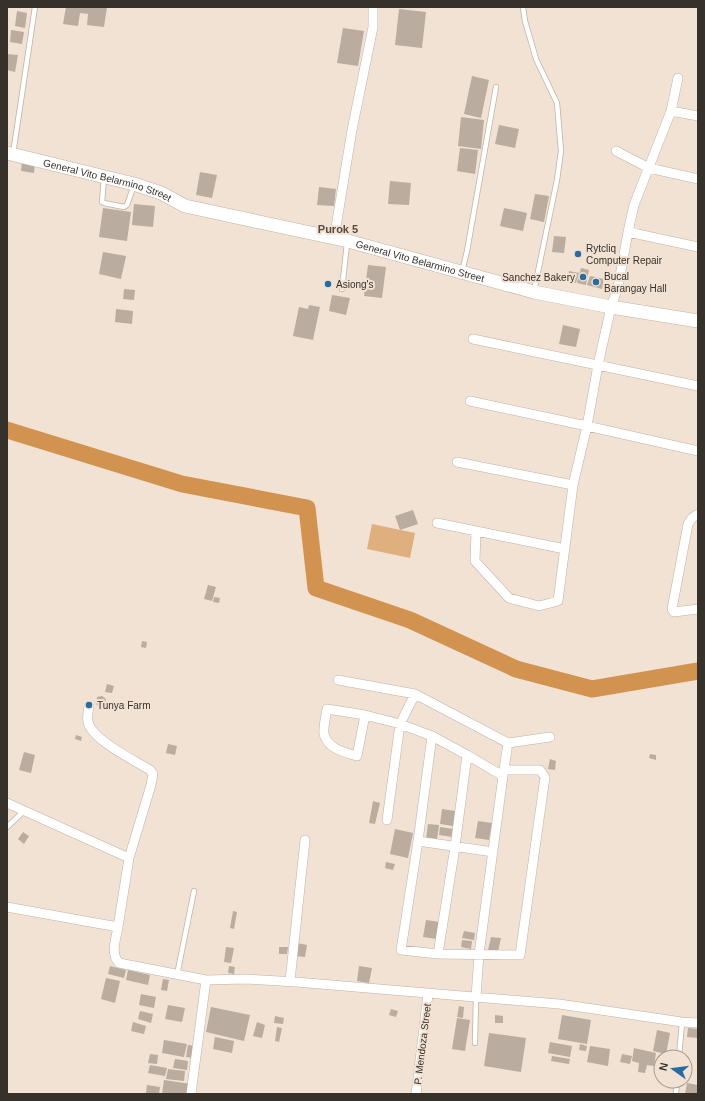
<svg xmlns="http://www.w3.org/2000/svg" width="705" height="1101" font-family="Arial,sans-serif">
<rect width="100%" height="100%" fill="#f1e2d4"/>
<path fill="#e0af7e" d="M372 524 415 533 410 558 367 549Z"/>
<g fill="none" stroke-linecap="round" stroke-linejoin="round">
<path stroke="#d29350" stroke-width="17" d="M7 430 182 484 307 508 316 588 410 620 516 669 592 689 698 671"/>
</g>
<path fill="#baac9f" d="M66 7H107L104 27 87 25 88 14 80 13 78 26 63 24Z
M399 9 426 12 422 48 395 45Z
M17 11 27 13 25 28 15 26Z
M343 28 364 31 358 66 337 63Z
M11 30 24 32 22 44 10 42Z
M7 54 18 55 15 72 7 70Z
M472 76 489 80 481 118 464 114Z
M461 117 484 120 481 149 458 146Z
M499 125 519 129 515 148 495 144Z
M460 148 478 150 475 174 457 171Z
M22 162 35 163 34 173 21 171Z
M200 172 217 175 212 198 196 195Z
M390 181 411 183 409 205 388 204Z
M319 187 336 189 334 206 317 205Z
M535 194 549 196 544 222 530 219Z
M134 204 155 206 153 227 132 225Z
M103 208 131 212 127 241 99 237Z
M504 208 527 213 523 231 500 226Z
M554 236 566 237 564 253 552 252Z
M103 252 126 256 121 279 99 274Z
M368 265 386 267 382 298 364 296Z
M581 268 589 270 586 285 577 283Z
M569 271 579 273 576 283 567 280Z
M590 276 604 279 602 289 587 285Z
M124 289 135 290 134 300 123 299Z
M332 295 350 298 346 315 329 311Z
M309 305 320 307 313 340 293 336 299 307 308 309Z
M116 309 133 311 132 324 115 322Z
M563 325 580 329 576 347 559 344Z
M413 510 418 524 400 530 395 516Z
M208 585 216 587 212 601 204 599Z
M214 597 220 598 219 603 213 602Z
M142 641 147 642 146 648 141 647Z
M107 684 114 686 112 693 105 692Z
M102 696 106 699 105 705 101 708 96 704 97 697Z
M76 735 82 737 81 741 75 739Z
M168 744 177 746 175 755 166 753Z
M24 752 35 755 31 773 19 770Z
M650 754 656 755V760L649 758Z
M550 759 556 761 555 770 548 769Z
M373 801 380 803 375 824 369 823Z
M442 809 455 811 453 826 440 824Z
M478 821 492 823 489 840 475 838Z
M428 824 439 825 437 840 426 839Z
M440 827 453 829 452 837 439 835Z
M395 829 413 833 408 858 390 854Z
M23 832 29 836 24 844 18 839Z
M386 862 395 864 393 870 385 868Z
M233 911 237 912 234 929 230 928Z
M426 920 440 922 437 939 423 937Z
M464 931 475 933 474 940 462 938Z
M491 937 501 938 498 952 488 950Z
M462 940 472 941 471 949 461 947Z
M297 943 307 945 305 957 295 956Z
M226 947 234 948 231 963 224 962Z
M279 947H288L287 954H279Z
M110 966 126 970 124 978 108 974Z
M229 966 235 967 234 974 228 973Z
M359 966 372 968 369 983 357 981Z
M128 970 150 975 148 985 126 980Z
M106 978 120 981 115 1003 101 999Z
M163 979 169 980 167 991 161 990Z
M141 994 156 997 154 1008 139 1005Z
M168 1005 185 1008 182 1022 165 1019Z
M459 1006 464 1007 463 1018 457 1017Z
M211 1007 250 1015 244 1041 206 1032Z
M391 1009 398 1011 396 1017 389 1015Z
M140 1011 153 1014 151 1023 138 1019Z
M495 1015 503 1016V1023H495Z
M562 1015 591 1020 587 1044 558 1039Z
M275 1016 284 1018 283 1024 274 1023Z
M457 1018 470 1020 465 1051 452 1049Z
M133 1022 146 1026 144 1034 131 1031Z
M257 1022 265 1025 262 1038 253 1036Z
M277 1027 282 1028 279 1042 275 1041Z
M688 1028 698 1029V1038L687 1037Z
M657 1030 670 1033 666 1054 653 1051Z
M489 1033 526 1038 521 1072 484 1066Z
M215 1037 234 1041 232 1053 213 1049Z
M164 1040 187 1044 184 1057 162 1053Z
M550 1042 572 1046 570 1057 548 1053Z
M580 1044 587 1046 586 1051 579 1050Z
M188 1045 195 1046 193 1058 186 1057Z
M590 1046 610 1049 608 1066 587 1062Z
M634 1048 656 1053 654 1066 647 1065 645 1073 638 1072 639 1063 632 1061Z
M150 1054 158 1055 157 1064 148 1063Z
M622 1054 632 1056 630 1064 620 1062Z
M552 1056 570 1059 569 1064 551 1061Z
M175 1059 188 1061 187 1070 173 1068Z
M150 1065 167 1068 165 1076 148 1073Z
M168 1069 185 1071 184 1081 166 1079Z
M164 1080 191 1084 189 1094H162Z
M687 1083 698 1085V1094H685Z
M147 1085 160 1087 159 1094 146 1093Z"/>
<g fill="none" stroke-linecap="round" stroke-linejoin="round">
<g stroke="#c0b1a4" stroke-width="6">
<path id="lane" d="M523 7 525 21 536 59 557 103 561 151 557 180 534 291
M13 154 35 7
M104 177 102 202 104 203 124 207 127 205 134 185
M462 272 467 251 496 87
M342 289 347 243
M7 827 24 811
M177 975 194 891
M475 1043 476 997
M679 1057 682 1022
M676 1094 677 1081"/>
</g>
<g stroke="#c0b1a4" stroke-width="10">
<path id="street" d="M671 111 698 116
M616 151 649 168 698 179
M628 232 698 247
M334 239 352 130 373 27V7
M473 339 698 386
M470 401 587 426 698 451
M457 462 573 485
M698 514 692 518 688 524 672 609 674 612 698 609
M437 523 565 549
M476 531 475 561 509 598 539 606 558 601 573 485 587 426 598 365 611 307 618 287 628 232 634 205 671 111 678 78
M338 680 415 694 508 743 550 737
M89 706C88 711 87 717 88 722 92 740 134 760 150 770L153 774 151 785 129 858 118 927
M365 715 357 756C344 752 328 749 324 734 323 728 326 715 327 709L365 715 400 724 432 736
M503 776 467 755 432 736 418 841 401 950 438 954 520 955 545 777 540 770H504
M7 803 129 858
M387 820 400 724 415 694
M418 841 493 852
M7 907 118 927C116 939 110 953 119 963L206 980 246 979 296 982 559 1004 682 1022 698 1023
M438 954 455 847 467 755
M290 981 305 840
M476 997 479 954 503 776 508 743
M191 1094 206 980
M416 1094 428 994"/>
</g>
<g stroke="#c0b1a4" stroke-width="14">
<g id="secondary">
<path id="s1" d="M7 153 134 184 161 193 185 206 348 241 534 292 611 307 698 321"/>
</g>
</g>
<use href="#lane" stroke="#fff" stroke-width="4.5"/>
<use href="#street" stroke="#fff" stroke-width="9"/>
<use href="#secondary" stroke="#fff" stroke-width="13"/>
</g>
<g fill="#276ba0" stroke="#f1e2d4" stroke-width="1.5">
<circle cx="578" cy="254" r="4"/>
<circle cx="583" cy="277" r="4"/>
<circle cx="596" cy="282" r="4"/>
<circle cx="328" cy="284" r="4"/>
<circle cx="89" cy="705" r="4"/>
</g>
<g text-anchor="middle" stroke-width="4" stroke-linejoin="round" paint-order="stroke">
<g font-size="10" fill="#37312b" stroke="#f1e2d4">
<text dy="4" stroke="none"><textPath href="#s1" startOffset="104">General Vito Belarmino Street</textPath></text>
<text dy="4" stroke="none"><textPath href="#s1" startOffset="428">General Vito Belarmino Street</textPath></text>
<text transform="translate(422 1044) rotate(-83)" y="4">P. Mendoza Street</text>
</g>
<g font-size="10" fill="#37312b" stroke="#f1e2d4" text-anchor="start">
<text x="586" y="252">Rytcliq<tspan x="586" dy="12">Computer Repair</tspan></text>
<text x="604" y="280">Bucal<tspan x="604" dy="12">Barangay Hall</tspan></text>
<text x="575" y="281" text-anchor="end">Sanchez Bakery</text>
<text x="336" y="288">Asiong's</text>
<text x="97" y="709">Tunya Farm</text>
</g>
<g font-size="11" font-weight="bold" fill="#574b3f" stroke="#f1e2d4">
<text x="338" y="233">Purok 5</text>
</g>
</g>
<rect width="705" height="1101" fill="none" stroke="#37312b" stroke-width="16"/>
<g transform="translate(673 1069) rotate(284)"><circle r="19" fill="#f1e2d4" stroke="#a79b90"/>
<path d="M0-3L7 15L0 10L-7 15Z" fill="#276ba0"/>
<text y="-6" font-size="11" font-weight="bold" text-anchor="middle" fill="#37312b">N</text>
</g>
</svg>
